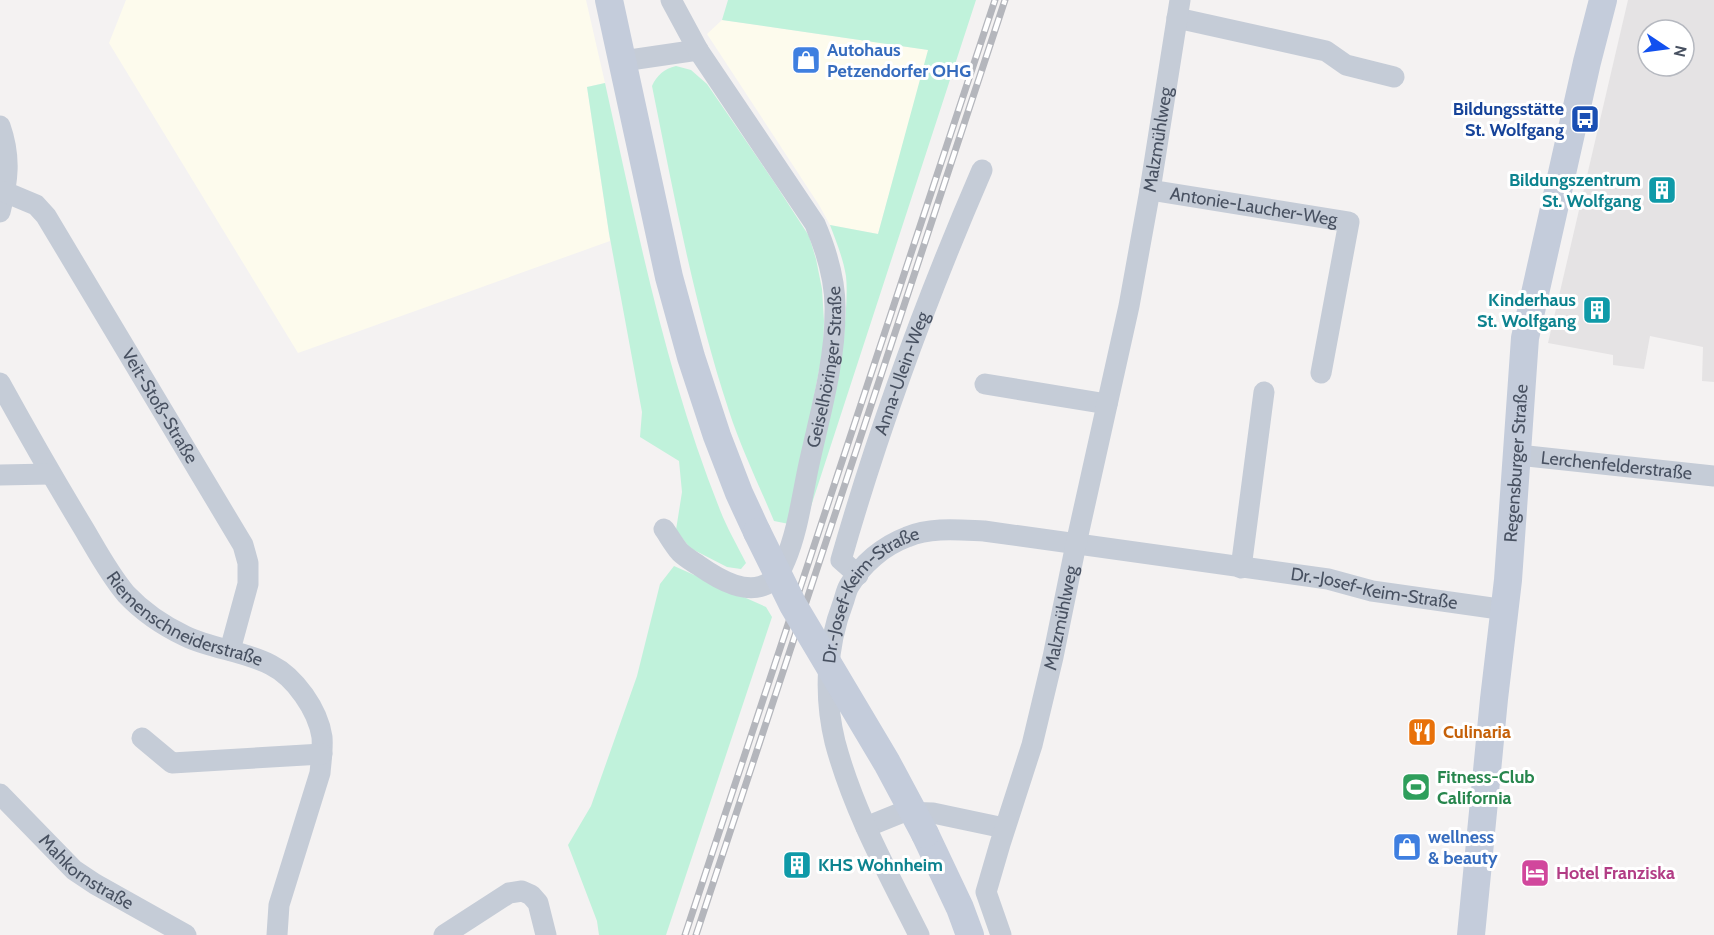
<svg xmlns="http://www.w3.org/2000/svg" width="1714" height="935" font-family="Cabin,sans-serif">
<rect width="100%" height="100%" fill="#f4f2f2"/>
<path fill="#fdfbed" d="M126 0H586L605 83 587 87 610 241 298 353 109 43Z
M722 20 929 50 878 234 830 225 819 205 707 34Z"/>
<path fill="#e5e3e4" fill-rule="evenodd" d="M1628 0H1714V382L1702 381 1703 347 1650 336 1644 369 1613 365V355L1548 343ZM1648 30H1684V66H1648Z"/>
<path fill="#c0f2db" d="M728 0H976L801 537 844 338C845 318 848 296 846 276 843 258 836 241 830 225L878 234 928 50 722 20Z
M676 66 691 70 707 84 774 182 809 236 816 259 822 289 824 321 823 350 789 524 774 521C759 485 741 448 729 411 694 305 674 195 652 86 657 75 664 69 676 66Z
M605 83C637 227 665 372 720 510 727 528 737 545 746 563L741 569 727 567 690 548 676 530 682 492 679 461 640 437 642 412 609 233 587 87Z
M674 566 766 607 772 617 666 935H599L597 921 568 845 591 806 637 676 660 584Z"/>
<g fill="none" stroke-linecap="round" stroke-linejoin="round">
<g stroke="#c5ccd7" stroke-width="21">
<path d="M1177 18 1326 51 1346 65 1394 77"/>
<path d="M623 61 698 50"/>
<path d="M0 126C11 157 8 181 0 212"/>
<path id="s1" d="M1150 190 1349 222 1321 373"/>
<path id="s2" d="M5 192 36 205 46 216 243 545 248 563V584L230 650"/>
<path id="s3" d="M0 383C27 432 55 481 84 529 97 551 109 574 126 594 142 611 164 626 185 636 212 649 244 651 271 665 295 677 318 710 322 737 323 749 321 761 320 773L279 905 277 935"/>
<path d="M985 384 1107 404"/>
<path id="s4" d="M1518 455 1714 476"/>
<path d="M0 475 50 474"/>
<path id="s5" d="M664 529C669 536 674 545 680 552 685 557 692 561 698 565 718 579 750 599 773 580 777 576 783 567 785 561 798 531 802 496 809 464 820 414 835 363 835 312 836 281 827 252 815 224L698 50 671 0"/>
<path d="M1241 568 1264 392"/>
<path id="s6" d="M858 575 841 560C879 427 927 297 982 170"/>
<path d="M142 738 172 763 322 754"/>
<path id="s7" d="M0 794 74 870 95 884 186 935"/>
<path d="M866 827 903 812 933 813 1004 828"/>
<path d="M444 935 509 893 522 891 531 895 538 903 546 935"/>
<path id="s8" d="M919 935C888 873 853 810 835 742 824 697 826 647 843 603 845 598 846 591 849 586 862 564 883 546 907 537 931 527 959 530 984 531L1328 579 1372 591 1506 610"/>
<path id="s9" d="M1001 935 986 892 1000 844 1032 745 1053 657 1076 544 1129 306 1150 190 1180 0"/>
</g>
<g stroke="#c4ccdb" stroke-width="28">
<path d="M609 0 669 277 691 357 717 436 739 493 757 532"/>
<path d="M925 834 960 908 970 935"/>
<path id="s10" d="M1471 935 1494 699 1508 580 1525 338 1587 62 1603 0"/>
</g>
<g stroke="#b4b6bc" stroke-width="7">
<path id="rail" d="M685 935 995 0
M696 935 1005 0"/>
</g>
<use href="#rail" stroke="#fff" stroke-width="4.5" stroke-dasharray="14" stroke-linecap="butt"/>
<path stroke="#c4ccdb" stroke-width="28" d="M757 532 793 605 887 763 925 834"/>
</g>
<defs>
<g id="shop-square" transform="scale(1.5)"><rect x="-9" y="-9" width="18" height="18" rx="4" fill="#3f7fe0" stroke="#fff"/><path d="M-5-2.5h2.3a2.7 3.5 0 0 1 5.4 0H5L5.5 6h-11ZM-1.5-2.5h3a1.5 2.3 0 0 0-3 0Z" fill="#fff"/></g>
<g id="bus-square" transform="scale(1.5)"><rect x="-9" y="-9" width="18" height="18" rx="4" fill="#1a4fb4" stroke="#fff"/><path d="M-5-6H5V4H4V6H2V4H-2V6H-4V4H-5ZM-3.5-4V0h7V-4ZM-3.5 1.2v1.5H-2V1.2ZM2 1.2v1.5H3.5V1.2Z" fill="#fff"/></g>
<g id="building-square" transform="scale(1.5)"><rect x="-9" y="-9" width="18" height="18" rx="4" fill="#0f9aa8" stroke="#fff"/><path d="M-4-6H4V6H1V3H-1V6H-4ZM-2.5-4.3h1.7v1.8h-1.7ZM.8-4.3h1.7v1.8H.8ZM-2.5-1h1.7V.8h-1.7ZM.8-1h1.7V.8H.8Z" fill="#fff"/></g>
<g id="restaurant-square" transform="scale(1.5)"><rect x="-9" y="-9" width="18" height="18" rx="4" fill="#e8710a" stroke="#fff"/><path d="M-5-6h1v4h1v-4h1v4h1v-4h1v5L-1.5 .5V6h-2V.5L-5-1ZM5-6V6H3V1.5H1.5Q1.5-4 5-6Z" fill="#fff"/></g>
<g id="stadium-square" transform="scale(1.5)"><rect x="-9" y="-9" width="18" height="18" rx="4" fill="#2e9e5b" stroke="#fff"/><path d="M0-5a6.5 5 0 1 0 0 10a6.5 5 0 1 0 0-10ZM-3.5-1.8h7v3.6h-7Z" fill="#fff"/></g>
<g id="hotel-square" transform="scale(1.5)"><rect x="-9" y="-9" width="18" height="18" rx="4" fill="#d1479c" stroke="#fff"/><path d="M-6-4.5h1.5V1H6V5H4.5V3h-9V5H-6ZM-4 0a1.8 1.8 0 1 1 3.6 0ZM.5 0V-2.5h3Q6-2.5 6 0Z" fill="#fff"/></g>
</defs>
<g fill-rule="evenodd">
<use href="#shop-square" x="806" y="60"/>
<use href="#bus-square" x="1585" y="119"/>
<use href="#building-square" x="1662" y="190"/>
<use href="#building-square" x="1597" y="310"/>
<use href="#restaurant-square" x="1422" y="732"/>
<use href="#stadium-square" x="1416" y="787"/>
<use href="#shop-square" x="1407" y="847"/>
<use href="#building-square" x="797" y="865"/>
<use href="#hotel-square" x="1535" y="873"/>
</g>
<g text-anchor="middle" stroke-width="6" stroke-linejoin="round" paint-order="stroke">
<g font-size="18" font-weight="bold" fill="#366cbe" stroke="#fff" text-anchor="start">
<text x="827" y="56">Autohaus<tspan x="827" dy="21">Petzendorfer OHG</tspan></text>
<text x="1428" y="843">wellness<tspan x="1428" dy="21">&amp; beauty</tspan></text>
</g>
<g font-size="18" font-weight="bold" fill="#164399" stroke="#fff" text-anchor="end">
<text x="1564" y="115">Bildungsstätte<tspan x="1564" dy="21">St. Wolfgang</tspan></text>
</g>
<g font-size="18" fill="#485161" stroke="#fff">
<text dy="6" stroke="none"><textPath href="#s9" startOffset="818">Malzmühlweg</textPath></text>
<text dy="6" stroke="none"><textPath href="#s1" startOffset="105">Antonie-Laucher-Weg</textPath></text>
<text dy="6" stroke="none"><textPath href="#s5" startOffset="354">Geiselhöringer Straße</textPath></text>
<text dy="6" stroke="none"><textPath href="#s6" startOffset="219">Anna-Ulein-Weg</textPath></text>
<text dy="6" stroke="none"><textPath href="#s2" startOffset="270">Veit-Stoß-Straße</textPath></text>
<text dy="6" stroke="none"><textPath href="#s10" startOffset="474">Regensburger Straße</textPath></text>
<text dy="6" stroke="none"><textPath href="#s4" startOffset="99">Lerchenfelderstraße</textPath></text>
<text dy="6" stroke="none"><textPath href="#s8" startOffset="920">Dr.-Josef-Keim-Straße</textPath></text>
<text dy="6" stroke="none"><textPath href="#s8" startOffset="375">Dr.-Josef-Keim-Straße</textPath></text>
<text dy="6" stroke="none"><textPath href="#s3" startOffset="310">Riemenschneiderstraße</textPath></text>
<text dy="6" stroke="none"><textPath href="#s9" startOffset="330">Malzmühlweg</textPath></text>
<text dy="6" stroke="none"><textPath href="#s7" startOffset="117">Mahkornstraße</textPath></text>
</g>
<g font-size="18" font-weight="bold" fill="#0d838f" stroke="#fff" text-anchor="end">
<text x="1641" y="186">Bildungszentrum<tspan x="1641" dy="21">St. Wolfgang</tspan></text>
<text x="1576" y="306">Kinderhaus<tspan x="1576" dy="21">St. Wolfgang</tspan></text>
<text x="818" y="871" text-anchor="start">KHS Wohnheim</text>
</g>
<g font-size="18" font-weight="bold" fill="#c56008" stroke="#fff" text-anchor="start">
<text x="1443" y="738">Culinaria</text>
</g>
<g font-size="18" font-weight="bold" fill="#27864d" stroke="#fff" text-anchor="start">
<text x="1437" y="783">Fitness-Club<tspan x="1437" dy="21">California</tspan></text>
</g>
<g font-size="18" font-weight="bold" fill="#b23c85" stroke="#fff" text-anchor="start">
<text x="1556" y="879">Hotel Franziska</text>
</g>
</g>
<g transform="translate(1666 48) rotate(103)"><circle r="28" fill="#ffffff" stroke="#b6b9c0" stroke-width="1.5"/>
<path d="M0-4.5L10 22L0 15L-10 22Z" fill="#1150ef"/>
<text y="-9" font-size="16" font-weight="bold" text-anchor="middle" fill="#485161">N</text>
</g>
</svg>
